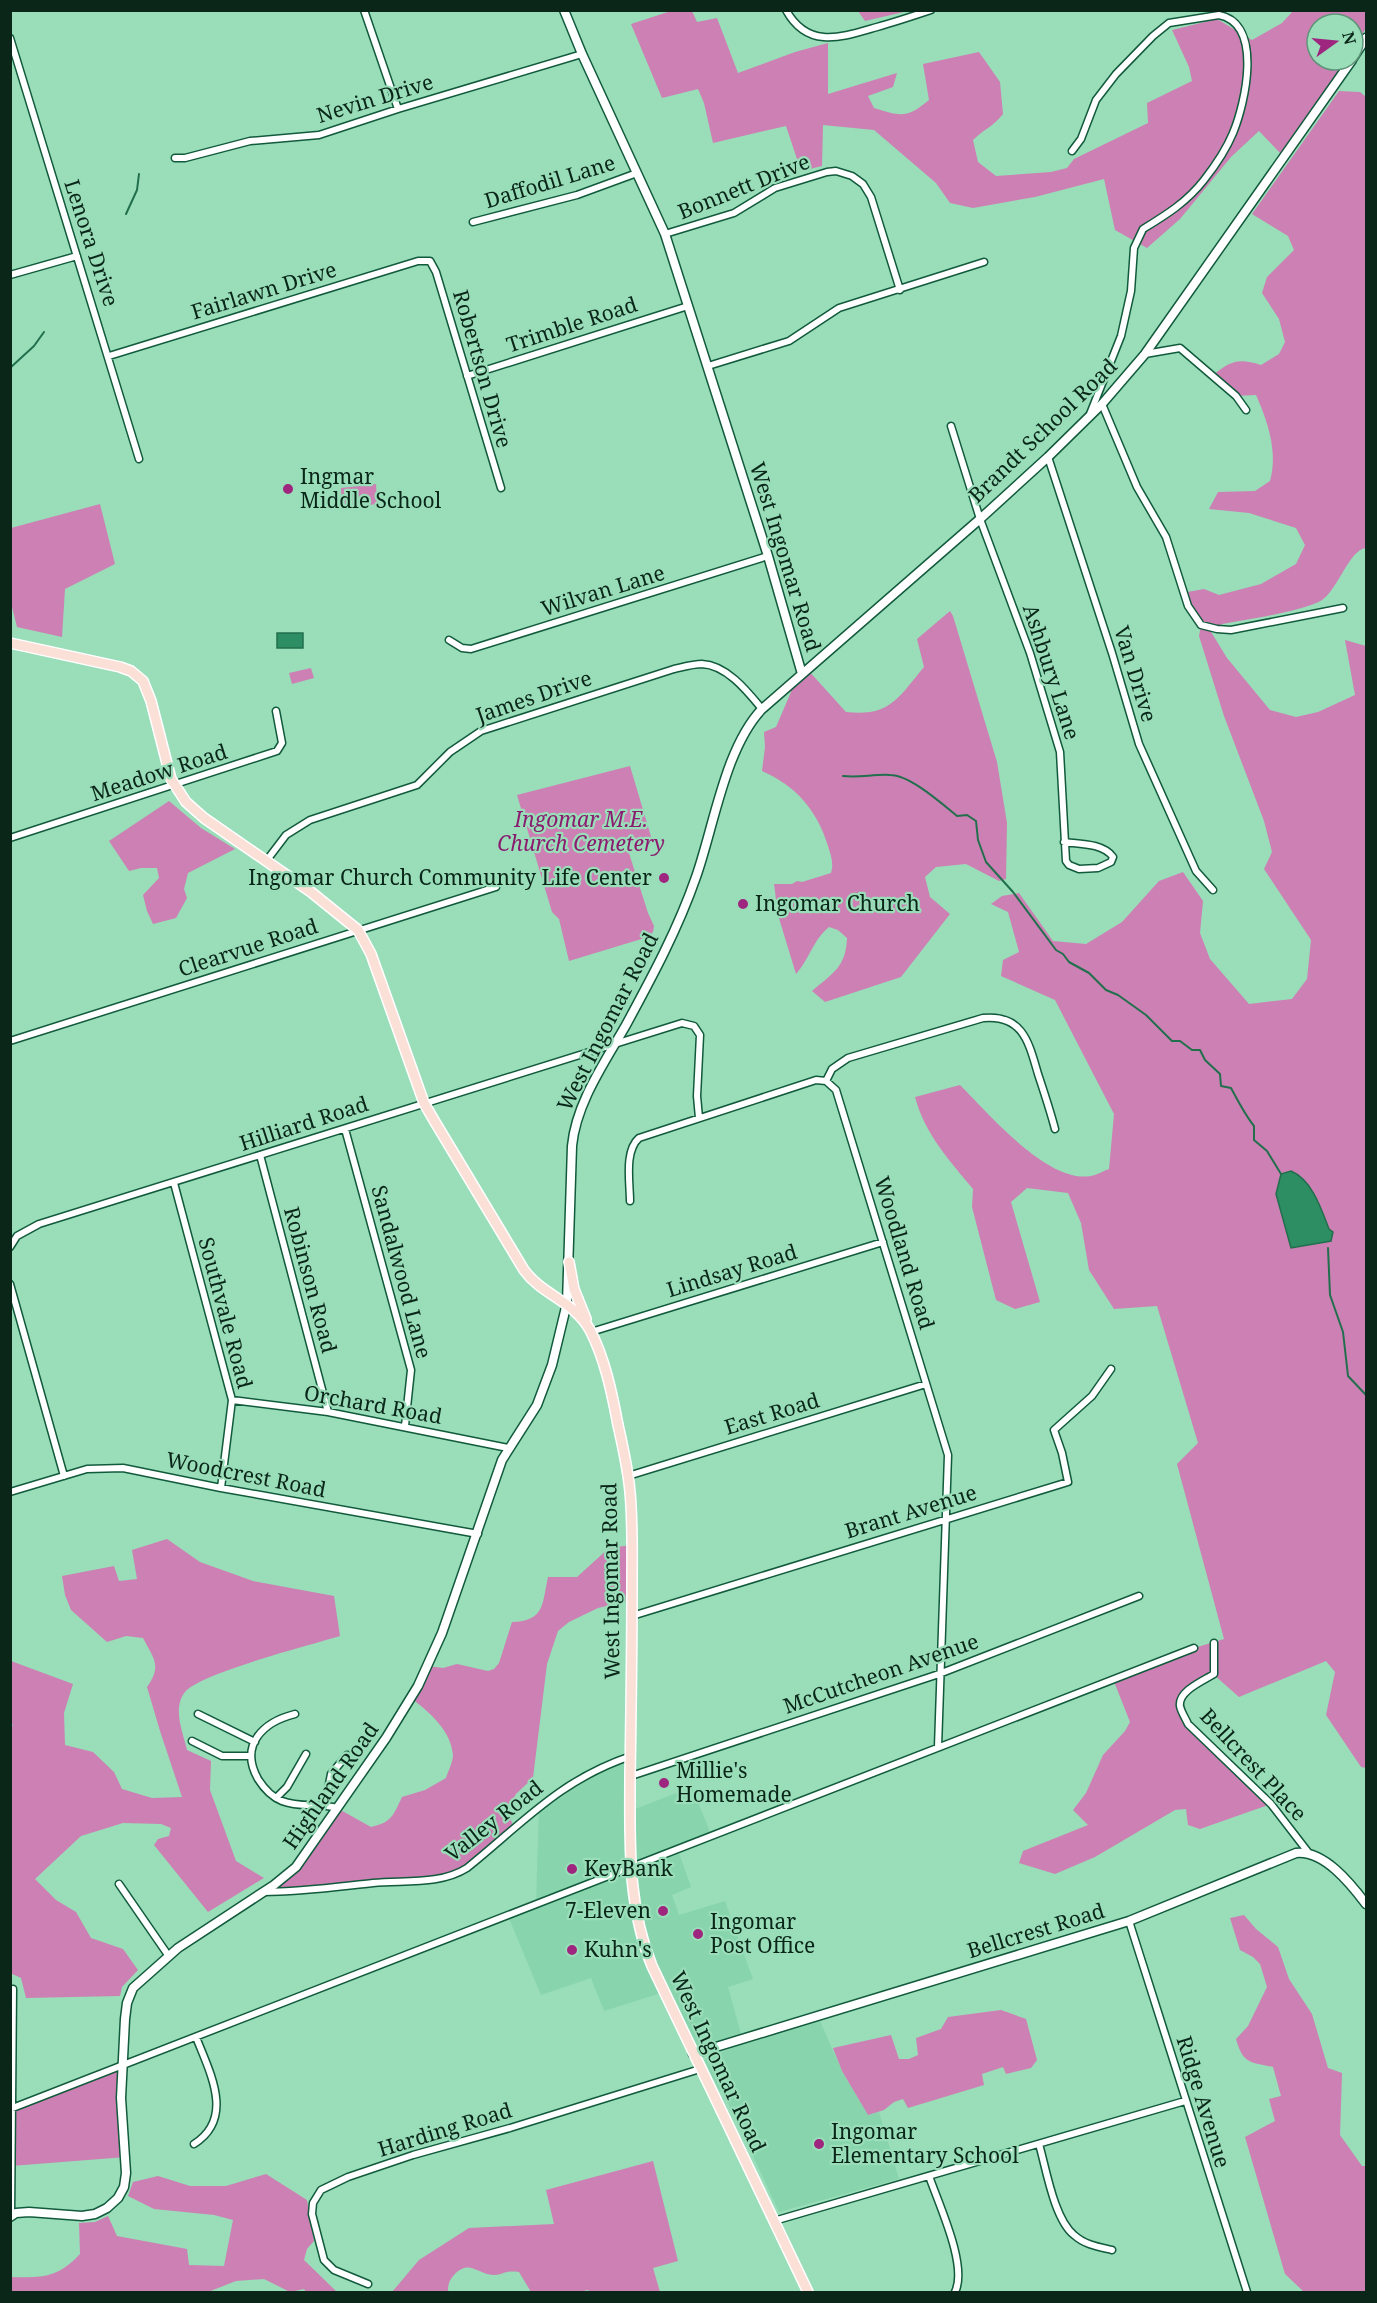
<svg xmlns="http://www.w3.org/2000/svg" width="1377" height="2303" font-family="'Noto Serif',serif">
<rect width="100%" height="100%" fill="#99ddb9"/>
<path fill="#88d5ad" d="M631 1756 633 1896 664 1992 604 2011 591 1978 541 1995 508 1916 536 1905 539 1806 549 1799Z
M692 1787 712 1837 678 1850 691 1887 672 1895 679 1915 725 1901 753 1979 728 1987 741 2034 695 2047 654 1956 645 1930 638 1894 634 1858 635 1809Z
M820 2021 842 2071 868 2115 879 2112 899 2179 779 2212 723 2092 718 2089 704 2060 737 2046Z"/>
<path fill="#cd80b3" d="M671 11H692L697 22 717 18 738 73 795 52 828 43V94L897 73 893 87 868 96 874 108C900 116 907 119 929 100L923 64 979 52 1000 82 1003 114C995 125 983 130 973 140L978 162 996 176 1051 172 1067 168 1074 159 1148 123 1147 103 1192 81 1189 67 1172 30 1217 19 1252 40 1282 23 1293 11H1366V28L1353 49V24H1317V60H1346L1281 154 1259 131 1231 157 1180 219 1147 248 1115 230 1104 179 1035 197 973 208 950 203 936 183 874 130 823 125 822 166 801 171 786 126 713 143 704 103 698 89 662 98 631 24Z
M858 11H908L865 21Z
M1339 91 1360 92 1366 97V548C1349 550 1339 588 1322 600 1305 611 1245 620 1222 624L1217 629 1208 627 1227 658 1270 710 1296 717 1318 712 1355 695 1345 640 1366 646V1768L1361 1767 1326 1715 1335 1672 1326 1661 1239 1697 1213 1674 1181 1699 1188 1724 1271 1804 1200 1829 1188 1825 1186 1809 1175 1810 1095 1857 1055 1874 1019 1863 1023 1851 1088 1825 1073 1810 1086 1793 1103 1755 1125 1731 1130 1722 1113 1679 1194 1648 1224 1639 1177 1464 1198 1443 1157 1306 1114 1309 1089 1270 1081 1223 1068 1193 1027 1188 1011 1202 1040 1302 1015 1309 996 1300 972 1207 973 1189C949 1160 925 1134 915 1097L960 1085C988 1113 1048 1184 1091 1176 1097 1175 1103 1171 1109 1169L1114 1114 1055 1000 1001 976 1003 960 1019 952 1008 912 991 904 1002 896 1019 893 1053 941 1086 944 1122 922 1159 881 1183 872 1203 901 1200 933 1210 959 1249 1004 1292 999 1307 979 1311 940 1264 869 1272 852 1264 821 1224 716 1199 636 1201 625 1182 593 1204 589 1219 595 1261 584 1296 564 1305 545 1296 528 1249 513 1209 509 1218 492 1255 491 1270 481C1278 452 1268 422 1256 395L1236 396 1213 375C1231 361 1238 358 1261 365L1279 354 1285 342 1279 319 1262 293 1267 277 1294 250 1288 236 1252 214Z
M376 484 377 504 342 508 341 488Z
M100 504 115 564 65 589 62 637 17 627 11 603V528Z
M950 611 953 616 997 762 1007 823 1006 879 999 881 966 864 936 867 925 877 930 897 950 914 901 977 825 1002 812 991C833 973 846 967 847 938L838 930 829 927C813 940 809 960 796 974L778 915 774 884H792L797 881 802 882 831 873C834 863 831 856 828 846 817 810 796 786 762 771L765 747 764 732 776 727 791 692 792 683 807 669 846 712C890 717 898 698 924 667L917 639Z
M311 668 314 678 292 684 289 673Z
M630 766 652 840 631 846 628 850 648 913 654 926 653 932 648 937 569 961 559 919 552 912 517 795Z
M169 801 201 828 235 849 188 873 184 889 187 898 176 918 153 924 147 911 143 895 159 878 157 868H141L129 871 109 841Z
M167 1539 200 1562 253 1581 334 1596 340 1636C311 1645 200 1673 185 1692 172 1708 183 1733 187 1750L211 1761 210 1790 236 1861 264 1878 208 1912 154 1845 158 1839 169 1836 171 1828 161 1824 123 1823 81 1836 35 1879 56 1900 76 1912 91 1938 123 1949 138 1970 122 1987 120 1996 26 1998 21 1978 10 1973V1729L13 1725 10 1722 11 1661 73 1684 64 1713 65 1745 93 1752 114 1772 122 1789 152 1798 182 1797 160 1731 147 1687C162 1666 154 1659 143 1638L126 1636 107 1642 71 1610 65 1595 62 1576 114 1566 119 1581 137 1579 132 1550Z
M632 1545V1600L598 1608 569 1622 558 1631 547 1664 533 1778 516 1794 507 1810 514 1828 485 1852 448 1877 263 1892 282 1879 337 1808 371 1827C392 1822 393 1816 402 1797L425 1790 446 1778C448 1771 453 1762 453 1755 451 1730 429 1712 411 1698L428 1666 443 1668 457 1664 488 1671 494 1669 499 1663 512 1622C545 1621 542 1604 548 1577H577L609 1548Z
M1244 1915 1256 1929 1278 1947 1289 1979 1312 2014 1328 2068 1342 2073 1340 2135 1362 2166H1366V2292H1304L1285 2274 1245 2137 1275 2121 1269 2099 1281 2096 1273 2067C1250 2062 1243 2064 1236 2039L1248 2026 1267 1987 1260 1964 1253 1957 1240 1950 1230 1918Z
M1001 2010 1026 2019 1037 2060 1031 2068 1006 2074 1003 2067 982 2074 984 2085 908 2108 903 2099 894 2102 884 2110 868 2115 842 2071 833 2048 891 2035 899 2059H909L918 2055 916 2038 941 2029 948 2017Z
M123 2065 126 2157 11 2166V2109Z
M653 2161 678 2261 653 2268 660 2292H591L588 2290 579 2292H531L519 2272C505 2270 505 2274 495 2275 478 2275 469 2258 454 2275 449 2281 448 2284 448 2292H392L419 2260 469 2228 554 2224 546 2190Z
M266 2174 307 2200 314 2241 307 2249 304 2260 337 2292H306L304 2289 290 2292 264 2279 236 2281 208 2292H11V2277C41 2278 58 2278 80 2254L79 2223 95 2222 108 2216 117 2236 187 2249 189 2265 224 2266 233 2220 214 2215 154 2209 128 2196 133 2182 158 2176 190 2186H226Z"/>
<path fill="#2d8e64" stroke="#226f4d" stroke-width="1.5" d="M277 633H303V648H277Z
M1291 1171C1312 1180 1321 1208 1329 1229L1333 1232 1331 1241 1291 1248 1276 1194 1281 1174Z"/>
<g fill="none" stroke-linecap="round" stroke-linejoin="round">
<path stroke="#226f4d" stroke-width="2" d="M126 214 137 190 139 174
M10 368 34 346 44 332
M843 776C859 778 874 774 890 775 910 775 941 803 957 816L967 815 976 821 978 840 986 862 1013 892 1056 950 1063 954 1069 962 1089 973 1106 990 1118 995 1146 1015 1172 1041H1180L1192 1050H1200L1205 1060 1220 1074 1221 1086 1231 1088C1238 1101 1245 1115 1254 1126V1140L1267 1151 1281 1174
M1328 1248 1330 1295 1343 1332 1348 1376 1366 1395"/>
<g stroke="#115a3c" stroke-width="9">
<path id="street" d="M364 10 398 109
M786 10C808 50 842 37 877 27 895 22 913 16 931 10
M10 38 139 459
M1072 151 1081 139 1096 100 1116 74 1153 36 1169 23 1219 15C1264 24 1245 104 1233 133 1226 150 1215 166 1204 180 1187 202 1166 215 1143 229L1134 248 1131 291 1121 336 1090 414
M175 158H185L250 141 319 135 398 109 582 54
M473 222 577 195 637 173
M665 234 734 213 775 188 827 172 836 171 852 176 863 184 871 197 900 290
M10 275 77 256
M1145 354 1180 348 1236 396 1246 410
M109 356 418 261H430L436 272 501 488
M708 366 789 341 839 308 984 262
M467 376 688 306
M1102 404 1137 487 1166 537 1188 606 1201 625 1217 629 1231 630 1343 608
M951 426 980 519 1030 653 1060 752 1066 861 1069 865 1079 869 1098 868 1111 862 1113 857C1103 843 1079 844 1064 842
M1048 457 1112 653 1139 744 1196 871 1213 890
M449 640 462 648 471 649 768 556
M10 838 277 751 282 743 276 711
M267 860 286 835 310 820 417 785 450 752 481 731 674 669C683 667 693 664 702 664 727 665 748 692 762 709
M10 1041 496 887
M826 1081 832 1069 848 1058 983 1018C1023 1014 1029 1043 1038 1074 1044 1092 1050 1110 1055 1129
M345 1129 411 1370 405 1426
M260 1155 328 1412
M174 1183 232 1400 221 1488
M630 1201C630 1183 624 1151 639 1138L816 1080 826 1081 836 1090 948 1455 938 1747
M10 1247 17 1236 39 1224 682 1023 694 1026 700 1035 697 1096 699 1118
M10 1284 64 1476
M591 1332 883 1242
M232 1400 328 1412 508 1448
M628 1476 926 1384
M10 1492 87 1469 123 1468 221 1488 478 1534
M632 1616 1068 1482 1062 1453 1054 1430 1092 1396 1111 1369
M1214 1643V1674C1203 1681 1178 1691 1180 1706 1181 1712 1186 1719 1188 1724L1271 1804 1308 1852
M198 1714 255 1742
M295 1714C263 1722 239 1745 258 1779 263 1787 272 1797 282 1801 299 1808 319 1803 337 1808
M192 1741 222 1756H251
M631 1776 939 1674 1139 1596
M276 1798 287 1787 306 1754
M325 1805 331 1774 347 1755
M119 1884 168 1955
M263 1892C301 1892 336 1887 373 1883 405 1880 440 1885 467 1868 524 1822 560 1780 631 1756
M1129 1921 1247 2292
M10 2109 1194 1648
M194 2144C235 2118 210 2073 196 2037
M1039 2144C1046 2168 1054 2219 1074 2235 1085 2245 1099 2247 1112 2250
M929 2176C939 2205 968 2266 955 2292
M11 2216 13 1989
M774 2221 1185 2101
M368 2284 334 2270 324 2260 312 2214 313 2203 321 2190 348 2177 413 2155 510 2128 700 2069"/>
</g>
<g stroke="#115a3c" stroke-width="11">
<path id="secondary" d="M564 10 582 54 665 234 768 556 802 674
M1353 58 1366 38
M693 2054 1129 1921 1296 1853C1324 1850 1351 1884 1366 1904
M10 2217 16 2213 29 2212 82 2216 95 2214 107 2208 118 2198 124 2187 126 2173 121 2098 125 2019 127 2003 133 1988 178 1948 274 1885 296 1867 386 1738 418 1686 442 1633 502 1460 537 1405 552 1365 567 1303 572 1146C576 1103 605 1062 626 1025 652 977 678 929 696 877 714 826 725 748 762 709L980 519 1048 457 1102 404 1145 354 1352 60"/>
</g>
<g stroke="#fff" stroke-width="12">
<path id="primary" d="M10 643 120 667 131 671 143 681 151 701 171 779 186 802 204 818 311 892 358 930 371 954 424 1103 435 1122 524 1270C542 1295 574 1301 590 1330 605 1359 612 1393 618 1425 623 1447 628 1470 630 1492 633 1524 632 1556 632 1588 632 1651 631 1715 630 1778 630 1843 627 1905 652 1966L808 2292
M569 1262 574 1289 586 1319"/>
</g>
<use href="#street" stroke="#fff" stroke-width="6"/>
<use href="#secondary" stroke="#fff" stroke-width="8"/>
<use href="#primary" stroke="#fbe0d7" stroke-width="9"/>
</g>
<g fill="#9e267f" stroke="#99ddb9" stroke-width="2">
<circle cx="288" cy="489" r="6"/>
<circle cx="664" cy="878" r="6"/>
<circle cx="743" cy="904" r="6"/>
<circle cx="664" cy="1783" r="6"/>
<circle cx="572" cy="1869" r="6"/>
<circle cx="663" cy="1911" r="6"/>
<circle cx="698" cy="1934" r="6"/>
<circle cx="572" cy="1950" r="6"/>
<circle cx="819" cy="2144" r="6"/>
</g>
<g text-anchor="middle" stroke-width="4.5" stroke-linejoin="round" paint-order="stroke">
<g font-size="21" fill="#092618" stroke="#99ddb9">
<text transform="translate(375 99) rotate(-17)" y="7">Nevin Drive</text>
<text transform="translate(550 182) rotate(-17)" y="7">Daffodil Lane</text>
<text transform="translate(744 187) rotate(-22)" y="7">Bonnett Drive</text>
<text transform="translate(91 243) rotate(72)" y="7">Lenora Drive</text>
<text transform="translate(264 291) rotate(-17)" y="7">Fairlawn Drive</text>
<text transform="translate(572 325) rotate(-18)" y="7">Trimble Road</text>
<text transform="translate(482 369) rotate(74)" y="7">Robertson Drive</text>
<text transform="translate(1043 431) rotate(-44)" y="7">Brandt School Road</text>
<text transform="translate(785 557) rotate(73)" y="7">West Ingomar Road</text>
<text transform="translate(603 591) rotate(-17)" y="7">Wilvan Lane</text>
<text transform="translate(1051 672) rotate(72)" y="7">Ashbury Lane</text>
<text transform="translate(1135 674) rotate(73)" y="7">Van Drive</text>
<text transform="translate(534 697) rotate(-19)" y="7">James Drive</text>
<text transform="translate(159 773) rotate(-18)" y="7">Meadow Road</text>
<text transform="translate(248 948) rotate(-18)" y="7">Clearvue Road</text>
<text transform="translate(608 1022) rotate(-63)" y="7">West Ingomar Road</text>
<text transform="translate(304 1124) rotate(-18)" y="7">Hilliard Road</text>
<text transform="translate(904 1253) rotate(73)" y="7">Woodland Road</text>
<text transform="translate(732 1271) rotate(-17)" y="7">Lindsay Road</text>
<text transform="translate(401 1272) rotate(75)" y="7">Sandalwood Lane</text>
<text transform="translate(310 1280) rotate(75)" y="7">Robinson Road</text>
<text transform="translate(225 1313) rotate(75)" y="7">Southvale Road</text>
<text transform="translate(373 1405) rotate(10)" y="7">Orchard Road</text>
<text transform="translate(772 1414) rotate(-17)" y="7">East Road</text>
<text transform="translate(246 1475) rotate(11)" y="7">Woodcrest Road</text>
<text transform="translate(911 1512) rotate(-17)" y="7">Brant Avenue</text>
<text transform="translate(611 1581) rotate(-91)" y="7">West Ingomar Road</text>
<text transform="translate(881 1674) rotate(-19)" y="7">McCutcheon Avenue</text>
<text transform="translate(1253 1765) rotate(47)" y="7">Bellcrest Place</text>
<text transform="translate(331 1786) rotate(-55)" y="7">Highland Road</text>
<text transform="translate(494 1821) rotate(-38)" y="7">Valley Road</text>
<text transform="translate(1036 1931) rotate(-17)" y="7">Bellcrest Road</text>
<text transform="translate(718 2062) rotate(65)" y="7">West Ingomar Road</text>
<text transform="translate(1203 2102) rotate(73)" y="7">Ridge Avenue</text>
<text transform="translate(445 2130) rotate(-17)" y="7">Harding Road</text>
</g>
<g font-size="21" fill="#092618" stroke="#99ddb9" text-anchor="start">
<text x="300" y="484">Ingmar<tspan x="300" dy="24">Middle School</tspan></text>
<text x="652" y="885" text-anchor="end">Ingomar Church Community Life Center</text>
<text x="755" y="911">Ingomar Church</text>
<text x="676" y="1778">Millie's<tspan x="676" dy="24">Homemade</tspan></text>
<text x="584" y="1876">KeyBank</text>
<text x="651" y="1918" text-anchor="end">7-Eleven</text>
<text x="710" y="1929">Ingomar<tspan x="710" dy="24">Post Office</tspan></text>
<text x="584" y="1957">Kuhn's</text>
<text x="831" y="2139">Ingomar<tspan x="831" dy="24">Elementary School</tspan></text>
</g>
<g font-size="21" font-style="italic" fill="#8b1b6f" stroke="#99ddb9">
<text x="581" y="827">Ingomar M.E.<tspan x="581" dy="24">Church Cemetery</tspan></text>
</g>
</g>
<rect width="1377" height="2303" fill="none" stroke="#092618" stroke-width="24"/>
<g transform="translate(1335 42) rotate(75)"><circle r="28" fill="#99ddb9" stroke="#5f9479" stroke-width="1.5"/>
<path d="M0-4.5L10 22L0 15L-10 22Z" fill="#9e267f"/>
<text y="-9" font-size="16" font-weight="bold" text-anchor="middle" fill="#092618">N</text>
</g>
</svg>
